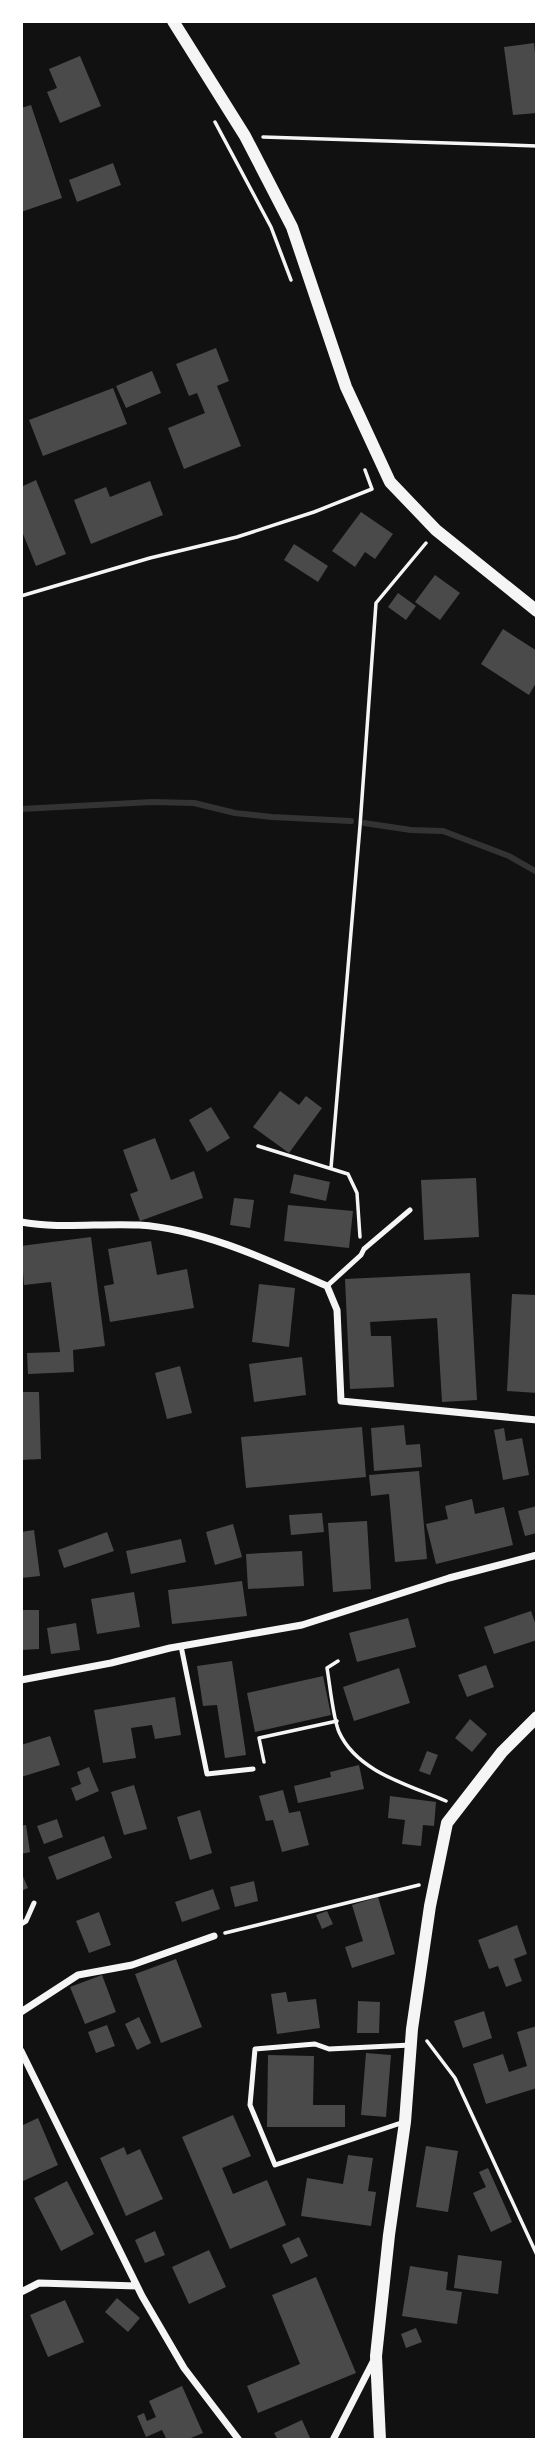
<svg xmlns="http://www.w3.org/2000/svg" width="558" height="2461" font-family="'PT Sans',sans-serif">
<rect width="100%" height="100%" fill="#111"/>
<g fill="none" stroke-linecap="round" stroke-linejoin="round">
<path stroke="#333" stroke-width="6" d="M21 809 152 802 194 803 235 813 272 817 351 821
M364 823 411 830 443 831 509 856 537 872"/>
</g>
<path fill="#4a4a4a" d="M534 43 537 73V113L513 115 504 47Z
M80 56 101 106 60 123 47 92 57 88 49 69Z
M31 105 62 198 21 212V108Z
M113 163 121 185 77 202 69 180Z
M216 348 229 381 217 386 241 446 184 469 168 428 205 413 197 393 189 396 176 364Z
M152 371 161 393 126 408 116 386Z
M113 388 127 424 43 456 29 420Z
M36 480 66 554 36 566 21 529V487Z
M150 481 163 515 91 544 74 500 106 487 110 497Z
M361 512 393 534 375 559 365 552 355 567 332 551Z
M294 544 328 566 318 582 284 560Z
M435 575 460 593 440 620 415 602Z
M398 593 416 606 406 620 388 607Z
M503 629 537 651V681L529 695 481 664Z
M280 1091 299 1105 306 1096 322 1108 289 1153 253 1127Z
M211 1107 230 1138 207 1152 189 1120Z
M155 1138 171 1180 194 1171 203 1198 140 1221 130 1194 138 1191 123 1150Z
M294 1174 330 1182 326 1201 290 1193Z
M476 1178 479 1237 424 1240 421 1180Z
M234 1198 254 1200 250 1228 230 1225Z
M288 1205 353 1211 349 1248 284 1241Z
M91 1237 105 1346 73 1350 74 1372 28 1374 27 1353 60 1352 51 1282 24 1285 21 1246Z
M151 1241 157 1275 187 1269 194 1308 110 1322 104 1286 114 1284 108 1249Z
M470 1273 477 1400 442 1402 437 1318 370 1322 371 1336H391L394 1387 350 1389 345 1279Z
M259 1284 295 1288 289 1347 252 1342Z
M512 1294 537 1295V1393L507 1391Z
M302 1357 306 1395 254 1402 249 1364Z
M180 1366 192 1413 167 1419 155 1373Z
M21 1392H39L41 1459 21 1460Z
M404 1425 406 1445 420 1444 422 1467 374 1471 371 1428Z
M362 1427 366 1477 246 1488 241 1437Z
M504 1428 506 1441 522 1438 529 1475 503 1480 494 1430Z
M419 1471 427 1559 395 1562 389 1494 371 1496 369 1475Z
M472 1499 475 1514 504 1507 513 1545 436 1564 426 1524 448 1519 445 1506Z
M537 1506V1533L525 1536 518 1511Z
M322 1513 324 1532 291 1535 289 1515Z
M367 1521 371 1589 333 1592 328 1523Z
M233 1524 242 1557 215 1565 206 1532Z
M34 1530 40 1576 21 1578V1532Z
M107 1532 114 1551 64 1568 58 1550Z
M181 1539 186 1562 131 1574 126 1551Z
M302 1551 304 1586 248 1589 246 1554Z
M242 1581 247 1616 172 1624 168 1590Z
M134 1592 140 1627 97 1634 91 1599Z
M21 1610H39V1649L21 1650Z
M531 1611 537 1628V1640L494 1654 484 1627Z
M408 1618 416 1647 357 1662 349 1633Z
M76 1623 80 1650 51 1654 47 1628Z
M232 1661 246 1755 225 1758 217 1705 203 1706 197 1666Z
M486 1665 494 1687 467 1697 458 1675Z
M399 1668 410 1703 354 1721 343 1687Z
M323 1676 331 1715 255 1732 247 1693Z
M175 1697 181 1735 155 1739 152 1725 131 1728 136 1758 103 1763 94 1710Z
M470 1719 487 1734 472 1752 455 1738Z
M50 1736 60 1765 21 1777V1745Z
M427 1751 438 1755 430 1775 419 1771Z
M359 1765 364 1789 298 1803 294 1786 331 1777 330 1772Z
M89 1767 99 1791 76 1801 71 1788 81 1784 77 1772Z
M134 1785 147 1829 124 1835 111 1792Z
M283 1790 289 1813 300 1811 309 1845 282 1852 273 1820 266 1821 259 1796Z
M390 1796 436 1802 434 1826 423 1825 421 1846 402 1844 405 1820 388 1818Z
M200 1810 212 1853 190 1860 177 1817Z
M57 1819 63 1837 44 1844 37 1826Z
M26 1825 30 1852 21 1854V1826Z
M104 1836 112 1858 57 1880 48 1857Z
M21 1872 28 1888 21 1891Z
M254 1881 258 1901 235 1907 230 1887Z
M213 1889 220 1909 182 1922 175 1902Z
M378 1897 395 1954 352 1968 345 1947 363 1941 352 1905Z
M327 1911 333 1924 322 1929 316 1915Z
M99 1912 111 1945 89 1953 76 1921Z
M517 1925 527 1954 514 1959 522 1981 506 1987 498 1966 489 1969 478 1940Z
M176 1959 202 2027 161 2043 135 1974Z
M102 1975 116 2012 85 2024 70 1987Z
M286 1992 288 2002 316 1999 320 2028 277 2034 271 1994Z
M358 2001 380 2002 379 2033H357Z
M484 2011 492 2038 463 2048 454 2021Z
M139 2017 151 2043 137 2050 125 2024Z
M107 2025 115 2046 96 2053 88 2032Z
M537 2026V2088L486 2104 473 2064 503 2054 509 2072 527 2066 517 2032Z
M366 2053 391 2055 386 2117 361 2115Z
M268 2055 314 2056 313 2105H345V2127H267Z
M233 2115 251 2156 222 2168 233 2194 267 2180 286 2225 230 2249 182 2137Z
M38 2118 58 2165 21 2182V2126Z
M426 2146 458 2151 448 2212 416 2207Z
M124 2147 127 2155 140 2149 163 2199 126 2216 100 2158Z
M348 2155 373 2158 368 2191 376 2192 371 2226 301 2216 307 2178 343 2184Z
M488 2168 512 2222 491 2232 473 2193 486 2187 479 2172Z
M67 2181 94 2234 61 2251 34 2198Z
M155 2231 165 2255 145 2263 135 2240Z
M299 2237 308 2256 291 2264 282 2245Z
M209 2250 226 2287 189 2304 172 2267Z
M458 2255 502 2261 498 2294 454 2288Z
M410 2266 448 2272 446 2290 462 2292 457 2324 402 2316Z
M316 2277 356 2373 258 2413 247 2386 300 2364 272 2295Z
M117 2298 140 2318 128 2332 105 2312Z
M65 2300 84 2342 48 2357 30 2315Z
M416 2328 422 2342 406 2348 401 2334Z
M182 2386 203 2433 186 2440H167L162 2430 146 2437 137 2416 144 2413 147 2421 156 2417 149 2401Z
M302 2420 311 2440H278L274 2433Z"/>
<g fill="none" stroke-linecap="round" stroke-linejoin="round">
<path stroke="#f5f5f5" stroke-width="3.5" d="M215 122 271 227 291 280
M263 137 537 146
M365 470 372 489
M21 596 150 558 237 537 314 512 372 489
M258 1146 348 1174 357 1193 360 1237
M331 1168 360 826 376 603 426 543
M338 1661 327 1668C330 1685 333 1718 339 1732 357 1772 409 1785 446 1801
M264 1762 259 1738 337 1721
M225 1933 419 1885
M427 2041 455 2078 537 2255"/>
<path stroke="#f5f5f5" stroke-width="5" d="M327 1286 361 1255 364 1249 410 1210
M181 1646 207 1774 253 1769
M21 1924 26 1921 34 1903
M404 2122 275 2165 250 2105 255 2049 315 2044 329 2049 411 2045"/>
<path stroke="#f5f5f5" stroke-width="7" d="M21 1222C59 1229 100 1223 139 1225 203 1229 270 1261 327 1286L337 1310 341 1401 537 1420
M21 1680 111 1663 170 1648 302 1625 449 1578 537 1555
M21 2012 78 1975 132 1965 214 1936
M21 2051 142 2296 184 2368 239 2440
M21 2292 39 2283 137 2286
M333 2440 374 2360"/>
<path stroke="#f5f5f5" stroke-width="12" d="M173 21 245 136 292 227 346 387 390 482 436 530 537 611
M380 2440 376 2356 389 2235 405 2122 412 2029 430 1906 447 1823 502 1752 537 1717"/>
</g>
<rect width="558" height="2461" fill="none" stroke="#ffffff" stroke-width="46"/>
</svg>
